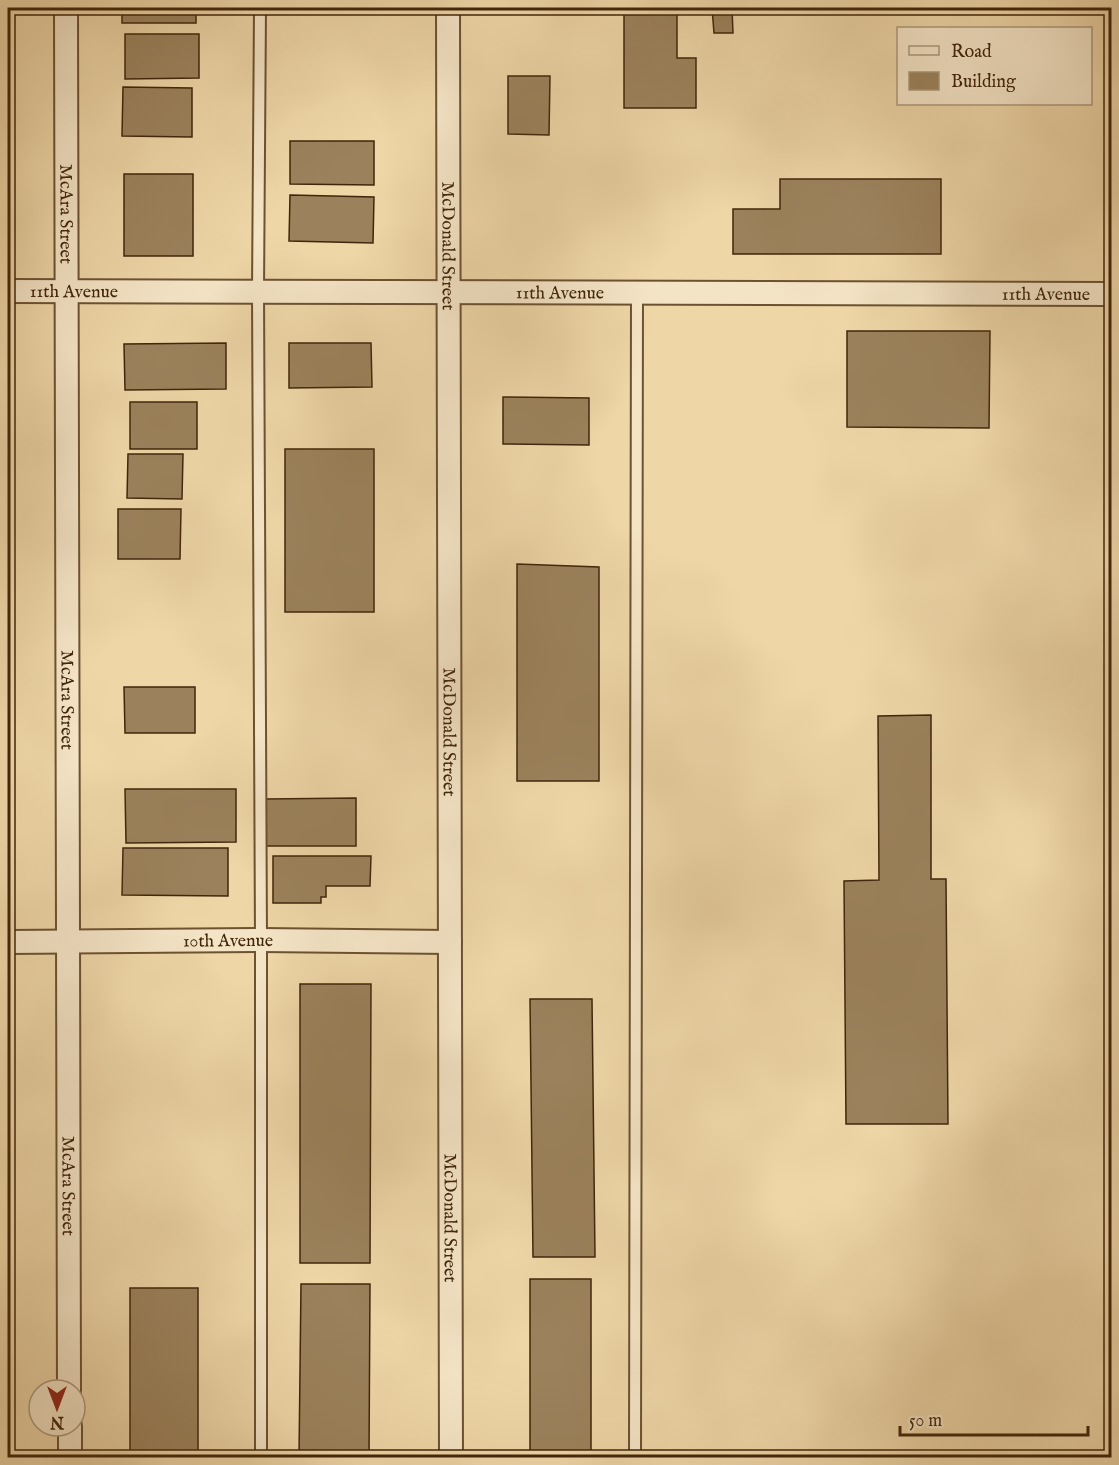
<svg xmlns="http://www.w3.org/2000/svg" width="1119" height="1465" font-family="'IM FELL English',serif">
<rect width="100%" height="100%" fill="#eed6a7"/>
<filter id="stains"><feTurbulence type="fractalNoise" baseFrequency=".00333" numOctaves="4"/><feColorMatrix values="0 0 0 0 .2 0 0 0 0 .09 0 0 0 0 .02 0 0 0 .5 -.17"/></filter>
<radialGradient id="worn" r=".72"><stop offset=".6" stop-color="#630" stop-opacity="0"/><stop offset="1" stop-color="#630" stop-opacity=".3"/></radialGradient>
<path fill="#9b825c" stroke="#41260a" stroke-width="1.5" d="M122 8H196V23H122Z
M712 8H732L733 33H714Z
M624 10H677V58H696V108H624Z
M125 34H199V78L125 79Z
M508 76H550L549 135 508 134Z
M123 87 192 88V137L122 136Z
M290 141H374V185L290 184Z
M124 174H193V256H124Z
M780 179H941V254H733V209H780Z
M290 195 374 197 373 243 289 241Z
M847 331H990L989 428 847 427Z
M226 343V389L125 390 124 344Z
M289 343H371L372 387 289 388Z
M503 397 589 398V445L503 444Z
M130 402H197V449H130Z
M285 449H374V612H285Z
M128 454H183L182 499 127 498Z
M118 509H181L180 559H118Z
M517 564 599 567V781H517Z
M124 687H195V733H125Z
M931 715V879H946L948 1124H846L844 881 879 880 878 716Z
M8 738H13L12 780H8Z
M125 789H236V842L126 843Z
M356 798V846H266V799Z
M123 848H228V896L122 895Z
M273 856H371L370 886H326V897H321V903H273Z
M8 981H14V1048H8Z
M300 984H371L370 1263H300Z
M530 999H592L595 1257H533Z
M530 1279H591V1458H530Z
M301 1284H370L369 1458H299Z
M130 1288H198V1458H130Z"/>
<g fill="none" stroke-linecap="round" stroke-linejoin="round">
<g stroke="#6c5231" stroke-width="14">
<path id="lane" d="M260 8 258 292 261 940V1458
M635 1458 637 293"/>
</g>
<g stroke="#6c5231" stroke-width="26">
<g id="street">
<path id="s1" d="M66 8 69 1390"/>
<path id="s2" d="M448 8 451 1458"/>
<path id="s3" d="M8 291 1112 294"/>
<path id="s4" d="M8 942 261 940 450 942"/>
<path d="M70 1426V1458"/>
</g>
</g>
<use href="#lane" stroke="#f4e4c6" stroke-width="10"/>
<use href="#street" stroke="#f4e4c6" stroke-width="22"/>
</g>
<g text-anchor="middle" stroke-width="4.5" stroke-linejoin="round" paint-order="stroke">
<g font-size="18" fill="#41260a" stroke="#f4e4c6">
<text dy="6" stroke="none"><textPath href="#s1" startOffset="206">McAra Street</textPath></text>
<text dy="6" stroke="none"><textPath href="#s2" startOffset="238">McDonald Street</textPath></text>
<text dy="6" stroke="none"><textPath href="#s3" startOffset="66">11th Avenue</textPath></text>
<text dy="6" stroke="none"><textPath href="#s3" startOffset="552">11th Avenue</textPath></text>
<text dy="6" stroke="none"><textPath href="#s3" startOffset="1038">11th Avenue</textPath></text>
<text dy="6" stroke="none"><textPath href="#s1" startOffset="692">McAra Street</textPath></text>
<text dy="6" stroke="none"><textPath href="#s2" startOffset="724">McDonald Street</textPath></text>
<text dy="6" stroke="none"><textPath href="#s4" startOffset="220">10th Avenue</textPath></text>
<text dy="6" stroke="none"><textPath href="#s1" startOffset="1178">McAra Street</textPath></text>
<text dy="6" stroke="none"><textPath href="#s2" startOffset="1210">McDonald Street</textPath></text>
</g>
</g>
<rect width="1119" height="1465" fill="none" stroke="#eed6a7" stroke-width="30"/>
<rect x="9" y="9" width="1101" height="1447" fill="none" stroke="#41260a" stroke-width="3"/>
<rect x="15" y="15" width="1089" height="1435" fill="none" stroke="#41260a" stroke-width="1.5"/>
<rect x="897" y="27" width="195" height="78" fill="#f4e4c6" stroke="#ac987b" stroke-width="1.5"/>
<rect x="909" y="46" width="30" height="9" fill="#f4e4c6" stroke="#ac987b" stroke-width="1.5"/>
<text x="951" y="57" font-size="18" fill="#41260a">Road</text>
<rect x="909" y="72" width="30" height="18" fill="#9b825c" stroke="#ac987b" stroke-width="1.5"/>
<text x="951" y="87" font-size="18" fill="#41260a">Building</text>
<g transform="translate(57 1408) rotate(180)"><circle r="28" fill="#f4e4c6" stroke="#ac987b" stroke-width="1.5"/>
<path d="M0-4.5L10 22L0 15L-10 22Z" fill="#8f2418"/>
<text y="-9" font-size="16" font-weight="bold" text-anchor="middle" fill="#41260a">N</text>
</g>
<path d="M900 1426v9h188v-9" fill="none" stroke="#41260a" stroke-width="3"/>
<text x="909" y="1426" font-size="18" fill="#41260a" stroke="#f4e4c6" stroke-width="4.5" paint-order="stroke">50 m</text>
<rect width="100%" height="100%" filter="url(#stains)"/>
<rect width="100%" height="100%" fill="url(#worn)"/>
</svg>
